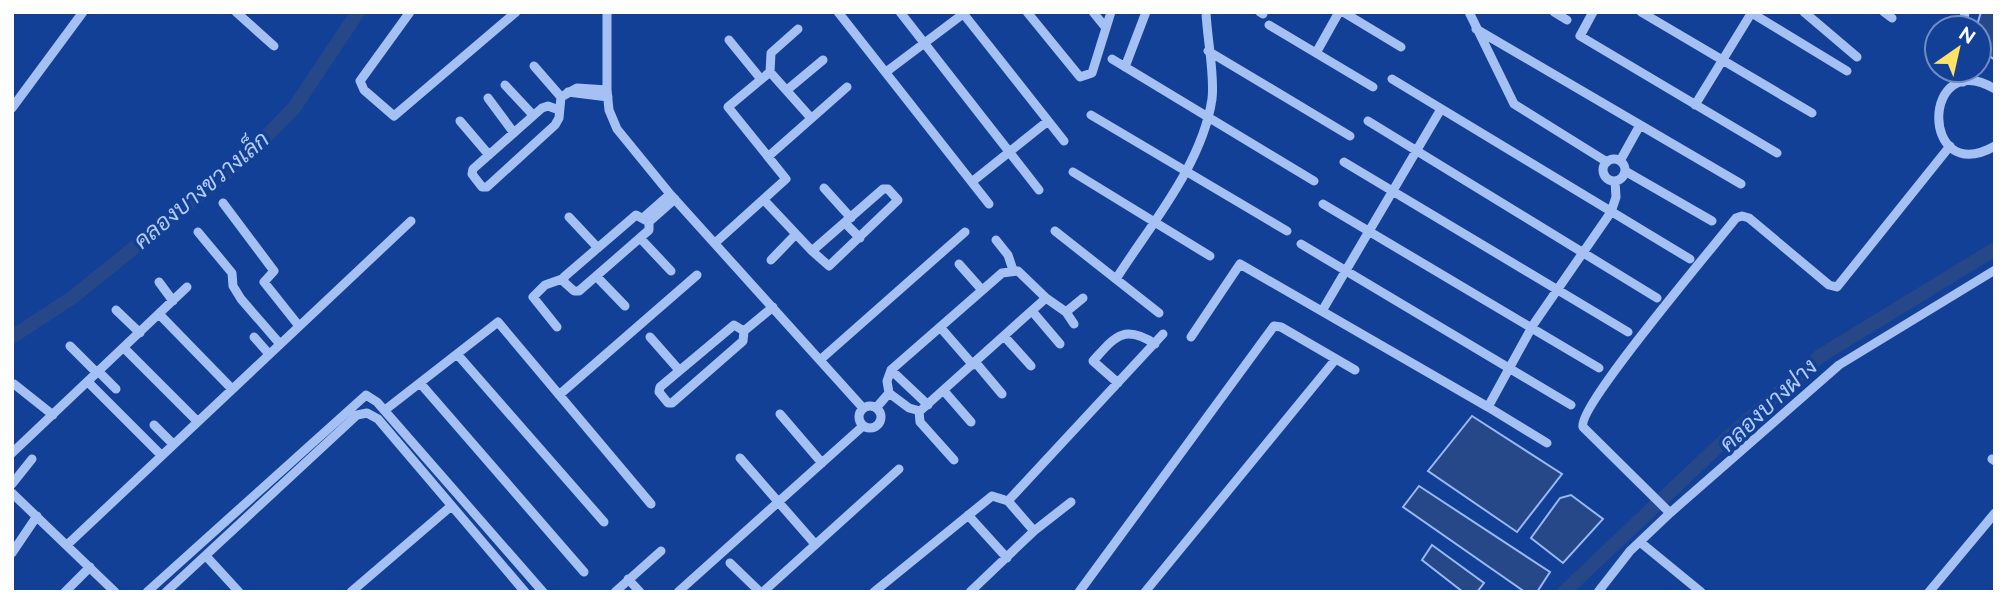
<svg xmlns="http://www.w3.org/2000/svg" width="2007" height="604" font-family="Raleway,Sarabun,sans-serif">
<rect width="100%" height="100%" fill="#134097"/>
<path fill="#264788" stroke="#97b9f6" stroke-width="2" d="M1981 12H1995V60L1980 49 1977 25Z
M1472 416 1562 474 1517 532 1428 471Z
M1419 486 1550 572 1537 592H1525L1403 507Z
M1571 495 1603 519 1563 563 1531 538 1560 498Z
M1432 545 1484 583 1477 592H1463L1422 560Z"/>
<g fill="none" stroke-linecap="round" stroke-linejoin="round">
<path stroke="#264788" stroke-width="14" d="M12 337 73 297 244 159 294 108 358 12
M1564 592 1713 451 1820 356 1995 249"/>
<path stroke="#a5c0f3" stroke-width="9" d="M236 12 274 46
M410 12 360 81 364 90 394 116 516 12
M607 12V90L609 110 617 129 670 194 863 408
M838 12 989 204
M900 12 1039 190
M962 12 1064 141
M1027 12 1080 77 1092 73 1111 12
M1093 12 1106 28
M1260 12 1263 14
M1343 12 1401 47
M1469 12 1514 104 1607 162
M1554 12 1567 20
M1593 12 1580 36 1777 153
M1641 12 1812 113
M1750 12 1847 71
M1804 12 1857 57
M1884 12 1892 18
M1269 25 1373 87
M1963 28 1965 12
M1476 29 1741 184
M729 40 760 78
M1208 51 1350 136
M1316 53 1339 12
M1112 59 1314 181
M534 66 561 97 577 88 607 90
M1125 67 1146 12
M1963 70V82
M770 72 771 53 798 29
M886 72 963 14
M1392 79 1690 259
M505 85 533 115
M1995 89C1921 45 1919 189 1995 146
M787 90 823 60
M568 92 608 97
M488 98 514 133
M1695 105 1752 12
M12 108 83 12
M559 110 548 106 542 108 473 169 472 174 482 187H487L555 125 559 118 561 97
M1091 115 1287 231
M460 121 489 155
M1368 121 1657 298
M770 155 847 87
M1603 170a11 11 0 1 1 22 0a11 11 0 1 1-22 0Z
M1620 161 1640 125
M1344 162 1628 332
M1625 171 1712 221
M1073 172 1210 256
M973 181 1048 121
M824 188 851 218
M764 200 812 251 883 189H888L898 200 829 266 812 251
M223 203 274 271 264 282 299 326
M1323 204 1599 368
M636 215 649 222V230L579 291H574L564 282V277Z
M569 217 598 248
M644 217 670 194
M649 222 675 199
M845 223 860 238
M1055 231 1159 313
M198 232 232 273 233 286 241 299 280 344
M640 238 671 271
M996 240 1008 255 1013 270
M715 243 786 179 728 107 770 72 811 118
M1301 244 1571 405
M771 260 796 234
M959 264 982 290
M597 277 625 306
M1116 279C1151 224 1202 165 1212 99 1215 75 1207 38 1206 12
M159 282 173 301
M1046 298 1066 312 1074 324
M116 310 140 333
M1032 311 1060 344
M1322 311 1441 109
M1066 312 1083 298
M159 314 232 389
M734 325 744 331 743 341 672 403H668L659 392 660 387Z
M557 327 533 297 545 285 562 279
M940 327 973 365
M744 331 773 307
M1004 336 1031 366
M254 337 269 354
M650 337 679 370
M1191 337 1240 264 1488 407 1533 325 1611 212 1616 197 1615 181
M70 346 97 373
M124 348 197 421
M457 354 604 522
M820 360 965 232
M976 363 1002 394
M891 370 928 405
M99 372 116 389
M88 382 161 455
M420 383 584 572
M1118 383 1093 361C1114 338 1123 323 1155 344
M14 384 53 415
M944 391 971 422
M559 395 697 275
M859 417a11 11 0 1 1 22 0a11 11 0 1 1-22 0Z
M1488 407 1547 443
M876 408 889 393 887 381 891 370 1002 273 1018 271 1046 298 920 411 909 408 889 393
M385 410 498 322 651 504
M919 411 920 422 954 460
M780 414 822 463
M154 425 173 444
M12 453 187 287
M740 458 815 544
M1992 459 1995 461
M12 484 32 459
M12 493 115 592
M1008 501 1163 334
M1670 513 1583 427C1577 407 1715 245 1736 218L1742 216 1749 218 1829 285 1837 287 1950 146
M968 515 1007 558
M1640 542 1701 592
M67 545 411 221
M12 553 37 516
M206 556 239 592
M730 563 760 592
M628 579 640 592
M65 592 90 567
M147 592 366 395 377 402 543 592
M166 592 357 415 367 413 378 419 525 592
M351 592 450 507
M615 592 661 551
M678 592 863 426
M763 592 899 469
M874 592 992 496 1008 501 1034 531
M970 592 1034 531 1071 502
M1079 592 1274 326 1281 327 1355 370
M1145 592 1335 360
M1598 592 1630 551 1670 513 1839 365 1995 270
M1929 592 1995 513"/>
</g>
<g text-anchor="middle" stroke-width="7" stroke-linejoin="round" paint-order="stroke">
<g font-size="23" font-style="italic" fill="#b1cbf9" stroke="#134097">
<text transform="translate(201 190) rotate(-40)" y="8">คลองบางขวางเล็ก</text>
<text transform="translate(1768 405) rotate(-43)" y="8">คลองบางฝาง</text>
</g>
</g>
<rect width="2007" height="604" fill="none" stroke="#ffffff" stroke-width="28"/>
<g transform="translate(1958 49) rotate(34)"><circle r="33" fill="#134097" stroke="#718cc1" stroke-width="2"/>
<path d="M0-5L12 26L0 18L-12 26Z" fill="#ffe266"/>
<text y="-10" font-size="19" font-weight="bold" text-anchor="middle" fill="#ffffff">N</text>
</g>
</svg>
